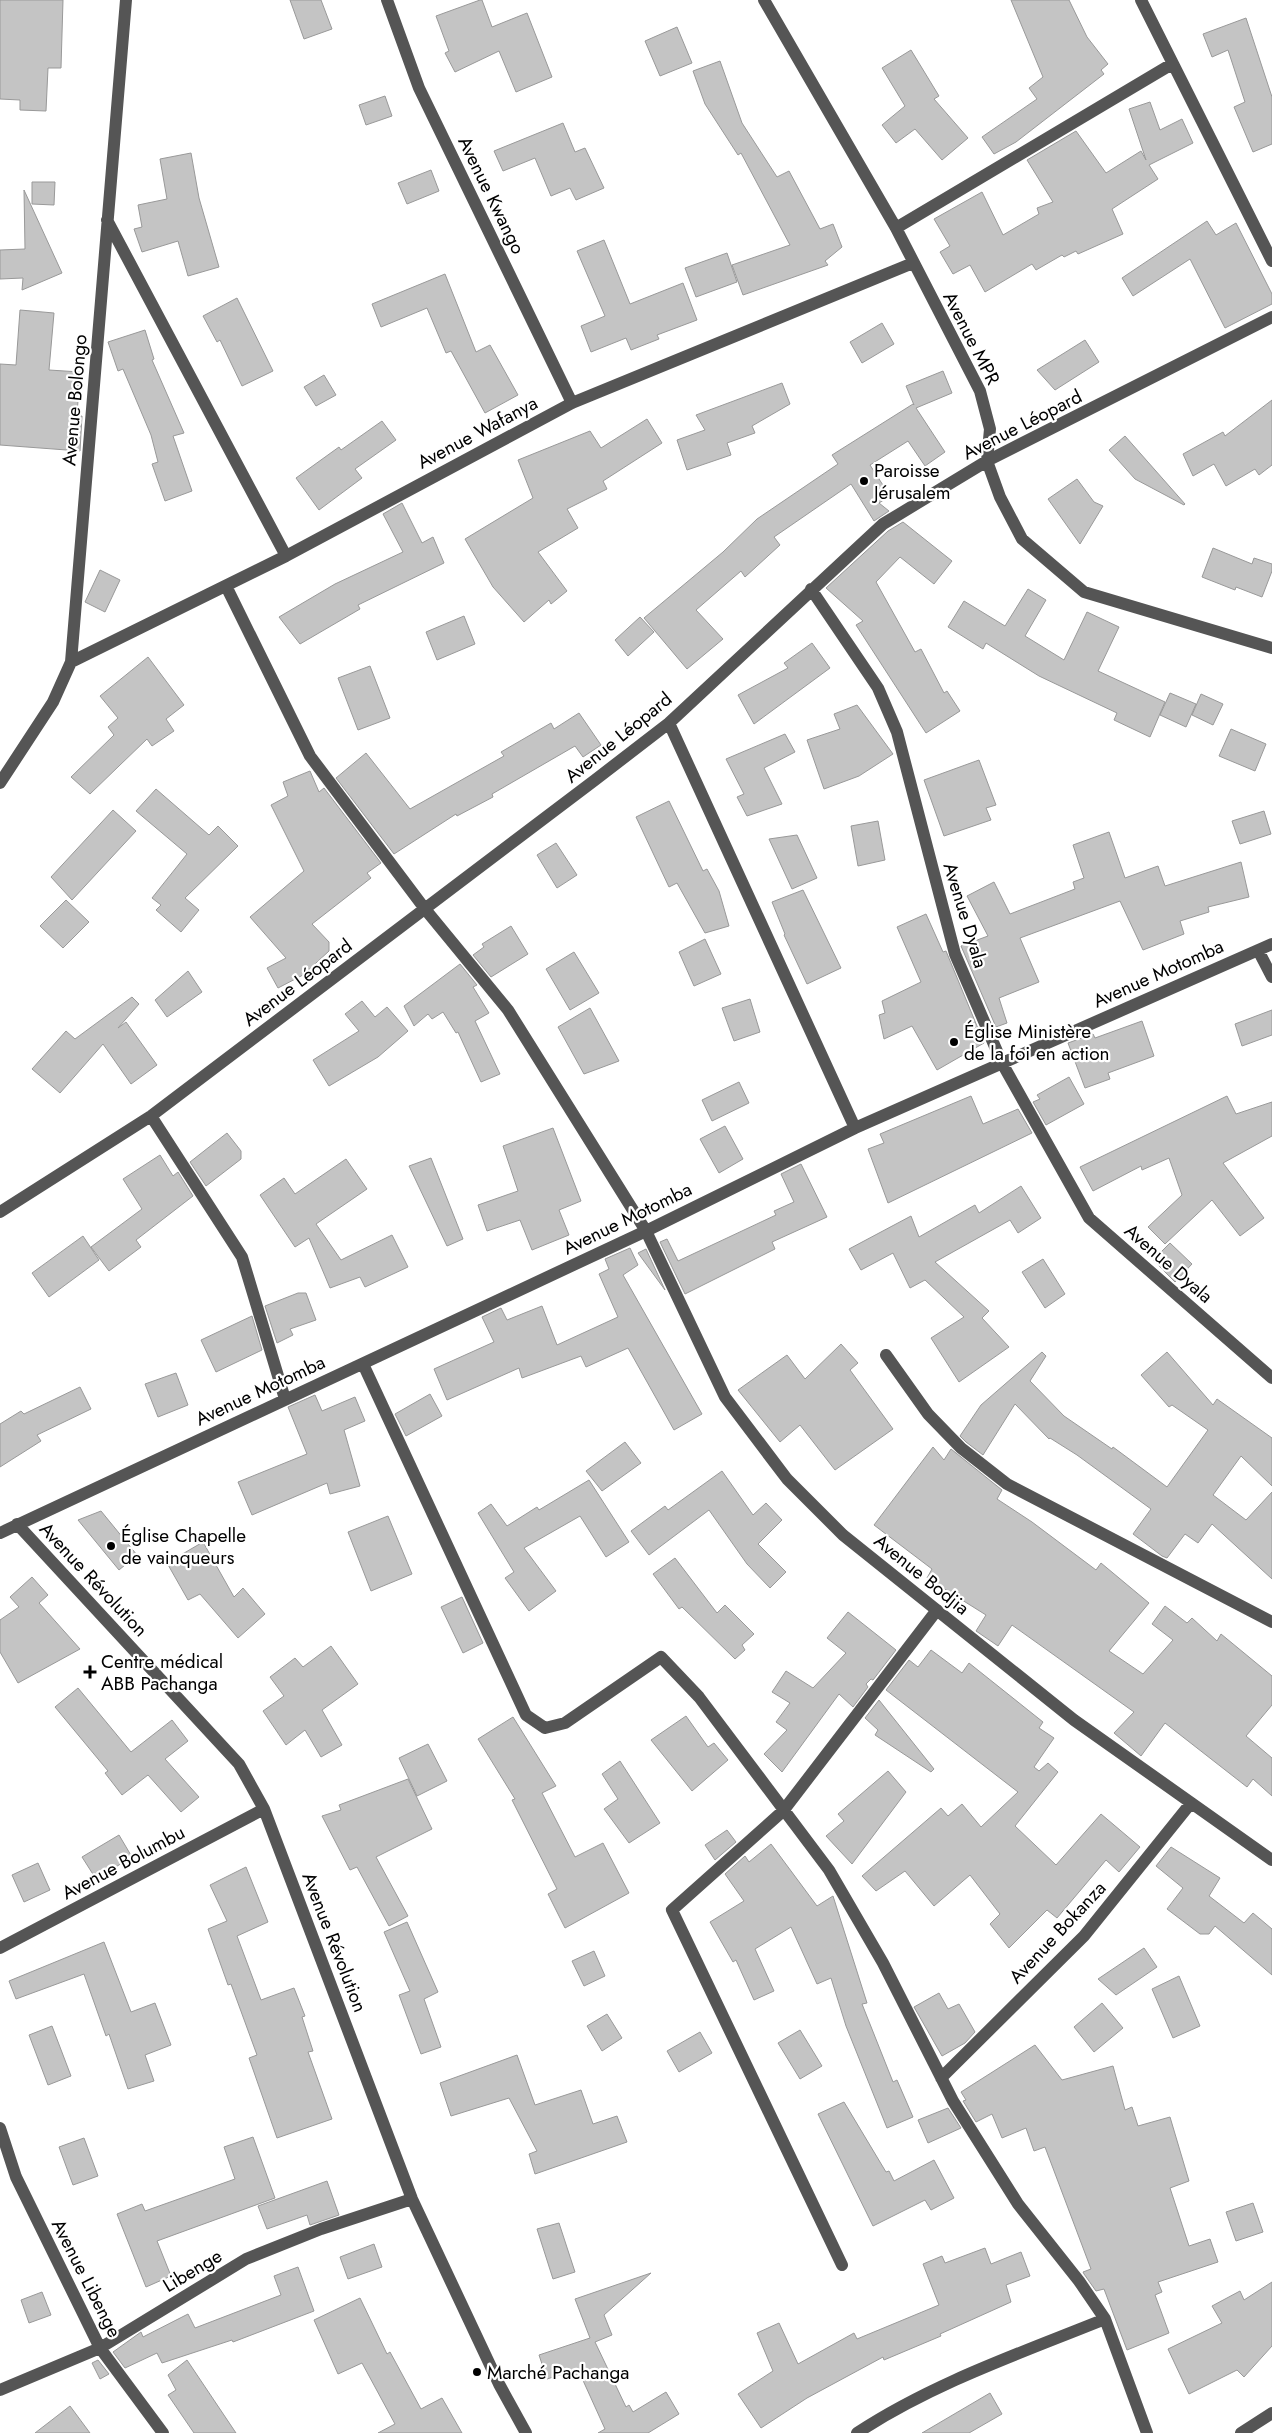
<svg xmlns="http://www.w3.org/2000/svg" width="1272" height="2433" font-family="Jost,sans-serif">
<rect width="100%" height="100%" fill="#fff"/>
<path fill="#c4c4c4" stroke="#999" d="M0 0H63L61 68H48L46 111 20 110V100L0 99Z
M290 0H321L332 29 304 39Z
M480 0H482L492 27 527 13 552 77 516 92 499 51 455 72 445 53 449 51 436 16Z
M1011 0H1069L1087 37 1108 64 1101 70 1104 74 1016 142 994 154 982 137 1037 99 1029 88 1043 77Z
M1246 18 1272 97V144L1253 152 1234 107 1245 102 1228 50 1212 57 1203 34Z
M677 27 692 63 660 76 645 41Z
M911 50 939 96 934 99 968 138 942 160 915 129 896 143 882 125 905 106 882 68Z
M720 61 742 123 777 177 789 171 820 229 833 224 842 247 825 261 828 265 743 295 732 265 790 245 741 153 738 155 705 104 693 71Z
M385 96 392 116 366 125 359 105Z
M1150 102 1160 130 1182 119 1193 143 1149 165 1158 179 1112 209 1123 234 1078 254 1076 251 1064 257 1062 255 1036 270 1032 264 985 292 970 265 953 274 940 252 950 246 934 219 982 192 1003 235 1039 214 1037 208 1053 202 1027 160 1076 131 1106 173 1141 151 1146 160 1129 109Z
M563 123 575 152 585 148 604 188 576 200 570 188 551 196 535 158 503 171 494 151Z
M191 153 199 198 219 267 188 276 178 241 142 252 134 229 142 227 138 205 167 199 160 159Z
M431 170 439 191 407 204 398 183Z
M32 182H55L54 205 32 204Z
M24 190 62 273 22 290 23 278 0 279V250L25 249Z
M1207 221 1216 235 1236 223 1272 294V304L1225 328 1190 259 1133 296 1122 278Z
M604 240 630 304 683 283 697 320 657 335 659 339 631 350 626 338 591 352 581 326 605 316 577 251Z
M727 253 737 282 696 297 685 268Z
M445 274 476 352 490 345 518 395 485 413 451 351 446 353 427 308 381 327 372 304Z
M237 298 273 371 242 386 220 340 217 342 203 316Z
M20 310 54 313 49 370 80 372 77 415 82 416 80 451 0 445V364L16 365Z
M882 323 894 344 862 363 850 342Z
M145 330 154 359 152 360 184 433 173 436 192 491 165 501 152 464 158 462 151 435 123 369 118 371 108 342Z
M1085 340 1099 362 1055 390 1037 370Z
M943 371 952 393 916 408 945 452 925 466 908 441 870 465 890 496 879 503 889 511 874 521 851 484 774 537 780 545 745 577 741 571 696 610 723 639 687 669 644 618 723 552 757 519 838 464 832 455 913 404 914 405 906 386Z
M324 375 336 395 316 406 304 387Z
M782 383 790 404 752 426 755 433 727 443 731 455 687 470 677 440 705 430 696 415Z
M1272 400V465L1259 475 1255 469 1226 486 1214 464 1193 476 1183 454 1223 432 1225 436Z
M647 419 662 443 603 481 607 489 567 509 578 528 538 552 567 591 551 604 549 600 524 622 493 587 465 539 533 498 518 460 590 431 601 448Z
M382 421 396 440 355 469 362 478 319 510 296 478 339 447 341 450Z
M1125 436 1185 504 1184 505 1135 479 1109 450Z
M1077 479 1094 502 1103 506 1080 544 1048 499Z
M402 503 422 543 433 537 444 563 358 605 360 609 300 644 279 617 335 584 403 552 383 514Z
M903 522 952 561 934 584 900 557 876 582 915 652 921 649 944 693 947 691 960 711 926 733 856 625 863 621 826 588 888 531Z
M1213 548 1252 564 1254 558 1272 564V571L1262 597 1236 587 1235 590 1202 577Z
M100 570 120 580 105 612 85 602Z
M1028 589 1046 600 1025 636 1064 660 1087 612 1119 627 1098 671 1165 702 1150 737 1114 720 1117 713 1039 676 986 643 983 649 948 627 964 601 1005 626Z
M464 616 475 644 437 660 426 632Z
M640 617 654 632 628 656 615 640Z
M812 643 830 668 754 724 738 695 788 668 784 663Z
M148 657 184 705 166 719 174 731 152 746 147 739 90 794 71 777 114 735 108 727 118 718 100 696Z
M370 666 390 718 358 730 338 678Z
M1170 693 1196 704 1186 727 1160 715Z
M1201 694 1223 704 1213 725 1192 715Z
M857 705 893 754 859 776 824 789 807 740 840 729 834 714Z
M579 713 601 745 583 757 575 746 492 794 493 797 457 816 456 814 394 854 336 778 366 753 410 809 504 756 501 752 551 723 554 729Z
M1231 729 1266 744 1255 771 1219 756Z
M785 734 795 752 764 768 782 804 747 816 737 797 744 794 726 759Z
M979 760 996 805 986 808 991 820 944 836 924 780Z
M310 771 319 792 324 788 381 863 367 873 371 878 312 924 329 942V951L303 975 278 988 267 968 286 958 250 917 304 871 271 805 288 796 283 782Z
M156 789 209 835 218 826 238 846 185 898 199 910 181 932 156 910 161 905 152 898 187 854 136 811Z
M669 801 703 871 707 869 719 891 729 926 705 933 677 883 669 887 636 817Z
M113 810 136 831 72 900 51 877Z
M1264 811 1271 834 1240 844 1232 821Z
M878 821 885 860 858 866 851 826Z
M1109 832 1125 878 1158 866 1165 886 1241 862 1249 897 1208 907 1209 912 1180 921 1184 934 1143 950 1120 901 1020 938 1039 982 999 998 1007 1023 996 1027 961 946 988 936 967 896 994 882 1010 914 1075 889 1073 882 1084 878 1073 845Z
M797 835 817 878 792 889 769 839Z
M556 843 577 875 557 888 537 855Z
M803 890 841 968 807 984 784 935 785 934 772 902Z
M66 900 89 922 63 948 40 926Z
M926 914 943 952 946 951 984 1043 937 1070 912 1026 884 1039 879 1015 885 1013 882 1001 921 982 897 927Z
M511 926 528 954 491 977 473 955 484 947 482 944Z
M705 939 721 974 694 986 679 952Z
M574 952 599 993 570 1010 546 969Z
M460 964 477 985 473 987 489 1013 475 1021 500 1074 481 1082 458 1032 456 1033 443 1012 432 1019 428 1014 414 1026 404 1006Z
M188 971 202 992 167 1017 155 1000Z
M132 997 139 1004 118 1028 126 1022 157 1065 131 1084 103 1044 60 1093 32 1069 66 1031 75 1039Z
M750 999 760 1032 734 1041 722 1008Z
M362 1001 375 1017 387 1007 408 1031 378 1057 329 1086 313 1060 359 1031 345 1014Z
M590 1008 619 1061 584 1074 558 1027Z
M1272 1010V1035L1242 1046 1235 1024Z
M1142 1021 1154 1056 1108 1073 1110 1079 1085 1088 1068 1043 1093 1034 1095 1038Z
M1069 1077 1084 1104 1046 1125 1033 1102 1040 1099 1037 1095Z
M739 1082 749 1103 712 1121 702 1100Z
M971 1096 983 1124 1018 1109 1032 1133 888 1203 868 1149 884 1143 880 1134Z
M1227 1096 1236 1114 1272 1102V1136L1223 1163 1264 1218 1240 1236 1212 1200 1165 1244 1148 1227 1182 1195 1169 1158 1142 1170 1141 1166 1093 1191 1080 1167Z
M725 1126 743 1159 719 1173 700 1139Z
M553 1128 581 1201 559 1210 569 1235 532 1250 520 1220 487 1231 478 1205 518 1191 503 1146Z
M227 1133 241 1151V1159L206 1186 190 1162Z
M160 1155 173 1176 178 1172 193 1196 136 1240 141 1247 109 1271 91 1247 142 1209 123 1179Z
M431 1158 463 1239 447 1246 409 1166Z
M346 1159 367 1189 316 1224 341 1260 392 1235 408 1267 365 1287 360 1277 330 1288 309 1238 295 1247 260 1195 284 1178 295 1194Z
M801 1164 827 1217 772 1242 775 1249 685 1294 660 1242 667 1239 678 1261 776 1215 774 1211 794 1202 781 1174Z
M1021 1186 1041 1218 1018 1233 1010 1220 935 1262 989 1311 982 1318 1009 1347 959 1382 931 1338 964 1317 925 1280 910 1288 893 1253 861 1270 849 1249 911 1216 919 1237 975 1205 979 1213Z
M83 1236 99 1260 49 1297 32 1273Z
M1170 1243 1192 1264 1175 1282 1153 1260Z
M630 1248 638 1265 623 1275 702 1414 674 1430 628 1348 586 1367 581 1356 522 1378 519 1368 447 1400 434 1369 494 1342 482 1317 501 1308 507 1320 542 1306 557 1345 618 1317 599 1274 609 1269 605 1259Z
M646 1249 665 1290 638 1253Z
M1043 1259 1065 1294 1045 1308 1022 1272Z
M298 1293H306L316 1320 290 1329 293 1335 277 1343 265 1306Z
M252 1316 262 1350 216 1372 201 1340Z
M841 1344 858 1363 850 1370 893 1429 835 1470 800 1425 780 1442 738 1390 787 1355 805 1379Z
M1042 1352 1046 1356 1030 1381 1064 1416 1112 1449 1113 1447 1167 1487 1208 1430 1172 1405 1169 1407 1141 1375 1167 1352 1213 1405 1217 1399 1272 1438V1486L1241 1456 1213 1495 1246 1520 1272 1492V1579L1212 1524 1198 1543 1185 1534 1167 1558 1162 1556 1133 1534 1151 1509 1077 1455 1050 1438 1049 1439 1015 1404 983 1455 966 1442 960 1436 981 1405Z
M176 1373 188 1405 158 1417 145 1384Z
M80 1387 91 1409 37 1435 41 1441 0 1467V1424L21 1411 24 1414Z
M430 1394 442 1416 406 1436 395 1414Z
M315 1395 322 1411 355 1397 365 1421 344 1430 360 1486 330 1494 327 1483 252 1515 238 1482 307 1454 288 1407Z
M625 1442 641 1463 602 1491 586 1471Z
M933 1447 944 1460 951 1449 1002 1490 997 1499 1032 1522 1096 1570 1101 1563 1149 1603 1109 1651 1143 1674 1173 1640 1152 1624 1165 1606 1187 1623 1192 1618 1217 1641 1221 1634 1272 1676V1705L1246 1736 1272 1758V1796L1253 1779 1247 1787 1165 1723 1141 1756 1114 1733 1134 1712 1012 1625 998 1646 976 1631 986 1615 927 1578 932 1569 874 1525Z
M722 1471 753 1515 766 1503 782 1520 758 1544 786 1572 770 1588 747 1564 709 1510 649 1555 631 1531 665 1506 668 1510Z
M589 1480 629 1542 606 1557 580 1516 524 1548 556 1591 529 1611 505 1578 514 1572 478 1513 491 1504 507 1526 537 1507 539 1510Z
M101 1511 137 1555 119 1570 78 1520Z
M388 1516 412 1574 371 1591 348 1532Z
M203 1542 234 1597 243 1588 265 1614 238 1638 200 1594 188 1600 167 1563Z
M675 1558 717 1613 725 1605 754 1634 742 1645 745 1650 735 1659 682 1607 679 1609 653 1574Z
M32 1577 48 1595 39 1603 80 1649 18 1683 0 1652V1620L19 1607 10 1597Z
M462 1597 483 1643 463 1653 441 1607Z
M848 1612 896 1650 873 1680 871 1679 866 1684 868 1687 853 1707 839 1694 782 1772 764 1754 787 1730 776 1722 790 1703 772 1692 786 1671 813 1688 846 1653 827 1638Z
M331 1646 358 1684 322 1710 342 1745 321 1757 305 1730 286 1745 263 1711 284 1696 270 1677 295 1658 303 1667Z
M931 1650 962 1673 969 1663 1043 1722 1039 1728 1054 1738 1034 1767 1039 1771 1048 1763 1058 1772 1015 1826 1056 1865 1101 1814 1140 1847 1119 1872 1106 1860 1057 1918 1047 1910 1009 1948 990 1924 1000 1914 970 1875 934 1906 905 1871 876 1891 862 1876 941 1808 948 1816 962 1804 981 1827 1018 1792 886 1690 909 1660 918 1667Z
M78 1688 131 1752 172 1720 188 1741 165 1759 199 1797 181 1812 148 1775 122 1795 105 1773 108 1771 55 1707Z
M879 1700 934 1769 931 1772 875 1735 878 1730 865 1718Z
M686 1716 708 1747 714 1743 728 1760 692 1791 651 1740Z
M513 1717 556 1786 542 1793 575 1857 603 1843 629 1893 565 1928 548 1894 557 1889 512 1800 515 1799 478 1739Z
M428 1744 447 1781 417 1796 399 1758Z
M620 1761 660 1823 629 1843 604 1809 618 1799 602 1774Z
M888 1771 906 1792 852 1864 826 1836 844 1821 838 1814Z
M408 1779 432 1829 376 1857 408 1916 389 1926 357 1867 350 1870 322 1816 341 1810 339 1805Z
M727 1830 736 1842 715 1860 705 1845Z
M119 1835 132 1857 96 1879 82 1857Z
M771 1844 817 1906 833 1896 867 2003 862 2004 893 2082 897 2080 913 2117 887 2128 846 2026 831 1978 817 1984 791 1927 755 1949 774 1991 754 2000 736 1960 733 1962 710 1922 744 1901 725 1874 745 1856 749 1862Z
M1171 1847 1220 1878 1209 1896 1244 1923 1253 1913 1272 1929V1975L1215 1926 1209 1934H1200L1167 1909 1183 1888 1156 1866Z
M38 1863 50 1890 24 1902 12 1875Z
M246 1867 268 1922 237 1936 261 2000 294 1988 305 2016 302 2017 313 2051 308 2052 332 2119 277 2138 249 2058 257 2055 231 1984 228 1985 208 1929 227 1921 210 1885Z
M407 1922 438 1992 424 1999 441 2047 421 2054 399 1995 410 1991 384 1932Z
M104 1942 131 2012 155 2003 171 2045 145 2055 154 2081 128 2089 109 2034 106 2036 84 1974 16 1999 9 1981Z
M1144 1948 1157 1967 1116 1995 1098 1979Z
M594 1951 605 1976 584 1986 572 1961Z
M1179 1976 1200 2026 1173 2038 1152 1989Z
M939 1993 948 2009 959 2004 975 2032 965 2043 942 2056 914 2007Z
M1102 2003 1123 2028 1094 2052 1074 2027Z
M607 2014 622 2038 602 2051 587 2026Z
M52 2026 71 2076 48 2085 29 2035Z
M800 2030 822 2066 800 2079 778 2043Z
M700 2032 712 2053 679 2072 667 2051Z
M1035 2045 1062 2080 1113 2066 1125 2110 1132 2107 1138 2126 1170 2117 1189 2181 1170 2188 1189 2246 1210 2239 1218 2262 1158 2282 1162 2292 1155 2295 1169 2333 1127 2350 1104 2289 1096 2291 1084 2274 1083 2272 1091 2269 1045 2147 1034 2151 1026 2128 1002 2138 992 2114 976 2122 963 2101 966 2100 961 2092Z
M517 2055 535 2105 581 2090 593 2124 617 2116 627 2142 535 2174 529 2154 537 2151 509 2098 451 2116 440 2083Z
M844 2102 886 2172 889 2171 894 2181 934 2160 954 2198 931 2210 925 2200 873 2226 818 2114Z
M948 2108 961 2128 928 2143 918 2120Z
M253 2137 275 2198 157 2241 171 2276 146 2287 117 2214 142 2204 145 2211 235 2179 224 2147Z
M84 2138 98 2176 73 2185 59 2147Z
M327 2181 339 2215 310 2225 307 2215 267 2229 258 2206Z
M1253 2203 1263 2232 1236 2241 1226 2212Z
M559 2223 575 2272 553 2279 537 2229Z
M374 2244 382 2267 348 2279 340 2257Z
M985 2248 991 2264 1021 2252 1030 2276 1006 2285 1011 2302 940 2334 941 2336 884 2360 883 2357 807 2398 761 2428 738 2394 773 2371 757 2333 779 2323 798 2364 854 2333 857 2339 939 2305 923 2264 942 2256 945 2263Z
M298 2267 314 2311 233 2342 232 2340 162 2363 157 2353 125 2368 113 2352 141 2332 143 2337 188 2314 195 2328 281 2295 274 2276Z
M651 2273 604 2315 612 2335 595 2342 626 2407 629 2405 633 2412 666 2392 679 2414 648 2433H598L605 2429 581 2376 576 2378 573 2371 547 2379 539 2355 590 2338 575 2299Z
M1272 2282V2346L1244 2377 1237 2370 1189 2394 1168 2349 1222 2323 1212 2306 1240 2291 1244 2300Z
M42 2292 51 2315 29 2323 21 2300Z
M360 2298 387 2354 390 2352 421 2409 442 2398 462 2433H378L395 2424 362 2363 338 2374 314 2320Z
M98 2360 109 2374 100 2379 92 2363Z
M187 2360 236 2433H194L168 2395 176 2390 168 2375Z
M990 2393 1002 2414 969 2433H922Z
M70 2406 90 2433H35Z"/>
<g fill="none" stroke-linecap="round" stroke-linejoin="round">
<path stroke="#555" stroke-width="12" d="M387 0 419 88 572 403
M764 0 896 228 980 391 990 429 987 461 1000 497 1022 539 1084 592 1272 648
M1141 0 1272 261
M107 220 286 556
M896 228 1172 64
M226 586 310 756 425 909 508 1010 646 1231 725 1397 787 1479 843 1535 1074 1720 1272 1860
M811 589 878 688 897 732 955 954 1002 1063 1089 1218 1272 1378
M71 662 286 556 572 403 913 263
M669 723 855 1128
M0 783 53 702 71 662 126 0
M1258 950 1272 977
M151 1116 242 1257 285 1399
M0 1212 151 1116 595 780 669 723 883 524 987 461 1272 317
M886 1355 928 1414 961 1448 1007 1484 1272 1622
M363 1364 526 1715 545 1728 565 1723 661 1657 699 1697 829 1870 883 1963 953 2101 1018 2204 1079 2281 1105 2319 1147 2433
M17 1524 239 1764 264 1809 412 2199 499 2384 526 2433
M0 1533 646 1231 855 1128 1272 944
M0 1948 264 1809
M941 2078 1084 1936 1191 1803
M0 2128 16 2177 100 2348 163 2433
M842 2265 672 1910 783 1811 937 1610
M0 2390 100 2348 246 2259 321 2229 412 2199
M857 2433C933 2383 1021 2353 1105 2319
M1241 2433 1272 2413"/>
</g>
<g fill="#000" stroke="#fff" stroke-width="2">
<circle cx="864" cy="481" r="5"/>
<circle cx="954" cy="1042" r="5"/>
<circle cx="111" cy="1546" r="5"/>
<path d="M87.5 1664.5h5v5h5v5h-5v5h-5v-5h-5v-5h5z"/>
<circle cx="477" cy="2372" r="5"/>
</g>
<g text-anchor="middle" stroke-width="4.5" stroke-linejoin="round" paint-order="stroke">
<g font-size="19" fill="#000" stroke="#fff">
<text transform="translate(492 195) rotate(64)" y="7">Avenue Kwango</text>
<text transform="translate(972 338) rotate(63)" y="7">Avenue MPR</text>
<text transform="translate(74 400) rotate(-85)" y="7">Avenue Bolongo</text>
<text transform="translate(1022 424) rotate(-27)" y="7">Avenue Léopard</text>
<text transform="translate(477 432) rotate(-28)" y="7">Avenue Wafanya</text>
<text transform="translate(618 737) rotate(-39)" y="7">Avenue Léopard</text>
<text transform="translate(966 915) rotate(73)" y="7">Avenue Dyala</text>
<text transform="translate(1158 973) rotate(-24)" y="7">Avenue Motomba</text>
<text transform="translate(297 982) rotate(-37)" y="7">Avenue Léopard</text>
<text transform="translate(627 1218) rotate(-26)" y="7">Avenue Motomba</text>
<text transform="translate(1169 1263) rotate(41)" y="7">Avenue Dyala</text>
<text transform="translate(260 1390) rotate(-25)" y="7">Avenue Motomba</text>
<text transform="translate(922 1574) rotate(39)" y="7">Avenue Bodjia</text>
<text transform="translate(94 1579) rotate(47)" y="7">Avenue Révolution</text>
<text transform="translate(123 1862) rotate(-28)" y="7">Avenue Bolumbu</text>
<text transform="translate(1057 1932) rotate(-47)" y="7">Avenue Bokanza</text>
<text transform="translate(335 1942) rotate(69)" y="7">Avenue Révolution</text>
<text transform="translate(192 2270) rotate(-31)" y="7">Libenge</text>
<text transform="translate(87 2278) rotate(63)" y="7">Avenue Libenge</text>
</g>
<g font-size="19" fill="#000" stroke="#fff" text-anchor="start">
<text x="874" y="477">Paroisse<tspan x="874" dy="22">Jérusalem</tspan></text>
<text x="964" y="1038">Église Ministère<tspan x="964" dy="22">de la foi en action</tspan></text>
<text x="121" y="1542">Église Chapelle<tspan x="121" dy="22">de vainqueurs</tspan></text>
<text x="101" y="1668">Centre médical<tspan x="101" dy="22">ABB Pachanga</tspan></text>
<text x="487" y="2379">Marché Pachanga</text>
</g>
</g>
</svg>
